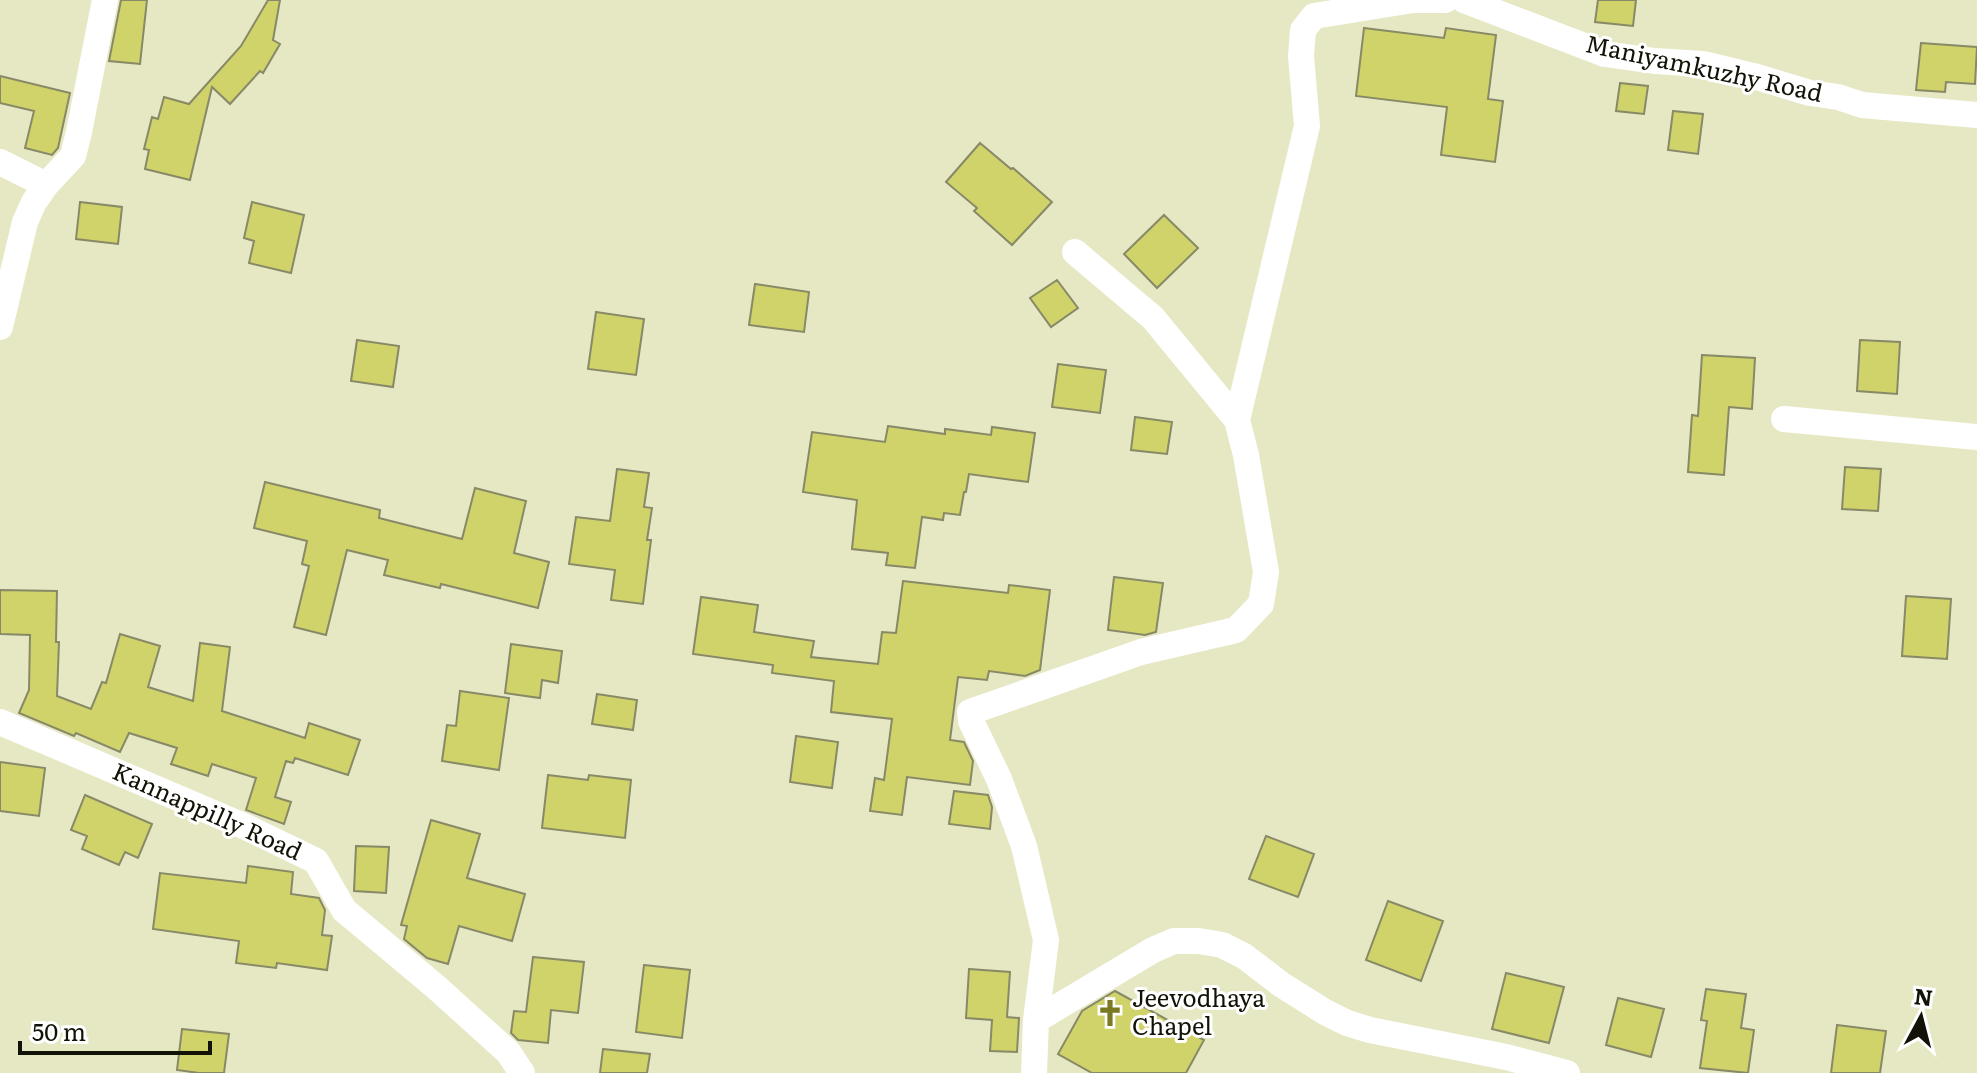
<svg xmlns="http://www.w3.org/2000/svg" width="1977" height="1073" font-family="Literata,serif">
<rect width="100%" height="100%" fill="#e6e8c4"/>
<path fill="#d0d26a" stroke="#878967" stroke-width="2" d="M121 0H147L140 64 109 61Z
M268 0H280L273 40 280 44 263 73 260 71 230 104 212 87 190 180 145 169 149 150 144 149 152 117 158 119 164 97 189 104 241 46Z
M1598 0H1636L1633 26 1595 22Z
M1364 28 1444 38 1446 28 1496 35 1488 99 1503 101 1495 162 1441 155 1447 107 1356 96Z
M1921 43 1977 47 1975 84 1946 82 1945 92 1916 90Z
M0 76 70 93 58 148 52 155 25 148 34 111 0 103Z
M1620 83 1648 86 1644 114 1616 111Z
M1673 111 1703 114 1698 154 1668 150Z
M980 143 1011 169 1013 168 1052 202 1012 245 974 211 977 208 946 182Z
M80 202 122 207 118 244 76 239Z
M252 202 304 215 291 273 249 263 254 241 244 238Z
M1164 215 1198 248 1157 288 1124 254Z
M1057 280 1078 308 1051 327 1030 298Z
M755 284 809 292 804 332 749 325Z
M596 312 644 319 636 375 588 369Z
M357 340 399 346 393 387 351 381Z
M1860 340 1900 342 1897 394 1857 391Z
M1702 355 1755 358 1752 409 1729 407 1724 475 1688 472 1692 415 1698 416Z
M1058 364 1106 370 1100 413 1052 407Z
M1135 417 1172 422 1167 454 1131 450Z
M888 426 945 434V429L991 435 992 427 1035 433 1028 482 969 474 966 492H964L960 515 944 513 943 520 922 517 915 568 886 565 888 553 852 549 857 500 803 492 812 432 885 442Z
M1845 467 1881 469 1878 511 1842 509Z
M617 469 649 473 644 507 652 508 647 540H651L643 604 611 600 615 570 569 564 576 517 610 521Z
M265 482 380 510 379 518 462 539 475 488 526 501 514 553 549 562 538 608 441 584 440 588 384 575 388 560 347 550 326 635 294 627 309 566 302 564 307 541 254 528Z
M1114 577 1163 583 1156 632 1145 635 1108 630Z
M903 581 1008 593 1009 585 1050 590 1040 670 1025 676 989 671 987 680 958 677 950 740 964 742 973 761 970 785 907 777 902 815 870 811 875 778 884 780 892 719 831 712 834 681 772 673 773 665 693 654 701 597 758 605 754 632 814 641 811 657 878 664 882 632 896 633Z
M0 590 57 591 56 642H59L57 696 91 709 102 682 106 683 120 634 160 646 148 687 193 701 200 643 230 647 222 711 305 738 309 723 360 740 348 775 295 758 293 763 286 761 275 797 291 802 284 824 246 810 256 778 212 764 208 776 171 764 177 748 129 733 120 752 76 733 74 736 19 713 29 690 30 635 0 634Z
M1906 596 1951 599 1947 659 1902 656Z
M511 644 562 651 558 683 542 680 540 698 505 693Z
M460 691 509 698 499 770 442 761 447 725 456 726Z
M597 694 637 700 633 730 592 724Z
M796 736 838 742 832 788 790 782Z
M0 762 45 768 39 816 0 811Z
M548 775 588 780 589 775 631 780 625 838 542 828Z
M954 791 988 795 992 807 990 829 949 824Z
M85 795 152 824 138 858 125 852 119 865 82 849 87 836 71 830Z
M431 820 480 834 467 878 525 894 512 941 459 926 448 964 427 958 404 939 407 926 401 925Z
M1266 836 1314 854 1298 897 1249 879Z
M356 846 389 847 386 893 354 891Z
M248 866 293 872 291 894 319 898 325 910 322 935 332 936 327 970 277 963 276 968 236 963 239 941 153 929 160 873 246 883Z
M1388 901 1443 921 1421 981 1366 960Z
M533 957 584 962 578 1013 551 1010 548 1043 518 1040 511 1033 514 1011 526 1012Z
M644 965 690 970 682 1038 636 1032Z
M969 969 1010 972 1007 1017 1019 1018 1017 1052 990 1051 992 1020 966 1018Z
M1506 973 1564 987 1549 1043 1492 1029Z
M1706 989 1746 994 1741 1028 1754 1030 1748 1073 1700 1068 1707 1021 1701 1020Z
M1115 991 1204 1040 1186 1073H1092L1058 1054 1082 1011Z
M1618 998 1664 1009 1651 1057 1606 1045Z
M1837 1025 1886 1031 1880 1073H1831Z
M182 1029 229 1034 224 1073H199L177 1070Z
M603 1049 650 1054 647 1073H600Z"/>
<g fill="none" stroke-linecap="round" stroke-linejoin="round">
<path stroke="#fff" stroke-width="26" d="M1464 0 1605 54 1655 61 1703 64 1757 77 1810 93 1838 97 1862 105 1977 115
M0 162 46 185
M1075 252 1153 318 1237 420
M0 327 25 222 34 202 46 185 73 156 79 132 105 0
M1784 419 1977 437
M0 722 246 827 316 861 344 910 436 987 508 1052 522 1073
M1036 1020 1046 940 1024 846 999 779 971 721 970 712 1141 652 1236 630 1261 604 1266 572 1246 455 1237 420 1307 126 1301 56 1303 30 1314 16 1413 0H1445
M1034 1073 1036 1020 1153 950 1174 941H1199L1222 945 1244 956 1282 985 1325 1012 1347 1023 1370 1030 1506 1057 1567 1073"/>
</g>
<defs>
<g id="church-bare" transform="scale(2.16)"><path d="M-1.2-6h2.4v3.5h3.3v2.4h-3.3V6h-2.4V-.1h-3.3v-2.4h3.3Z" fill="#797a22" stroke="#fff" stroke-width="2.5" paint-order="stroke"/></g>
</defs>
<g fill-rule="evenodd">
<use href="#church-bare" x="1110" y="1013"/>
</g>
<g text-anchor="middle" stroke-width="6" stroke-linejoin="round" paint-order="stroke">
<g font-size="24" fill="#121306" stroke="#fff">
<text transform="translate(1704 69) rotate(12)" y="8">Maniyamkuzhy Road</text>
<text transform="translate(207 812) rotate(24)" y="8">Kannappilly Road</text>
</g>
<g font-size="24" fill="#121306" stroke="#fff" text-anchor="start">
<text x="1132" y="1007">Jeevodhaya<tspan x="1132" dy="28">Chapel</tspan></text>
</g>
</g>
<g transform="translate(1921 1017) rotate(7)" stroke="#ffffff" stroke-width="6" paint-order="stroke">
<path d="M0-6L14 30L0 20L-14 30Z" fill="#121306"/>
<text y="-12" font-size="22" font-weight="bold" text-anchor="middle" fill="#121306">N</text>
</g>
<path d="M20 1041v12h190v-12" fill="none" stroke="#121306" stroke-width="4"/>
<text x="32" y="1041" font-size="24" fill="#121306" stroke="#ffffff" stroke-width="6" paint-order="stroke">50 m</text>
</svg>
